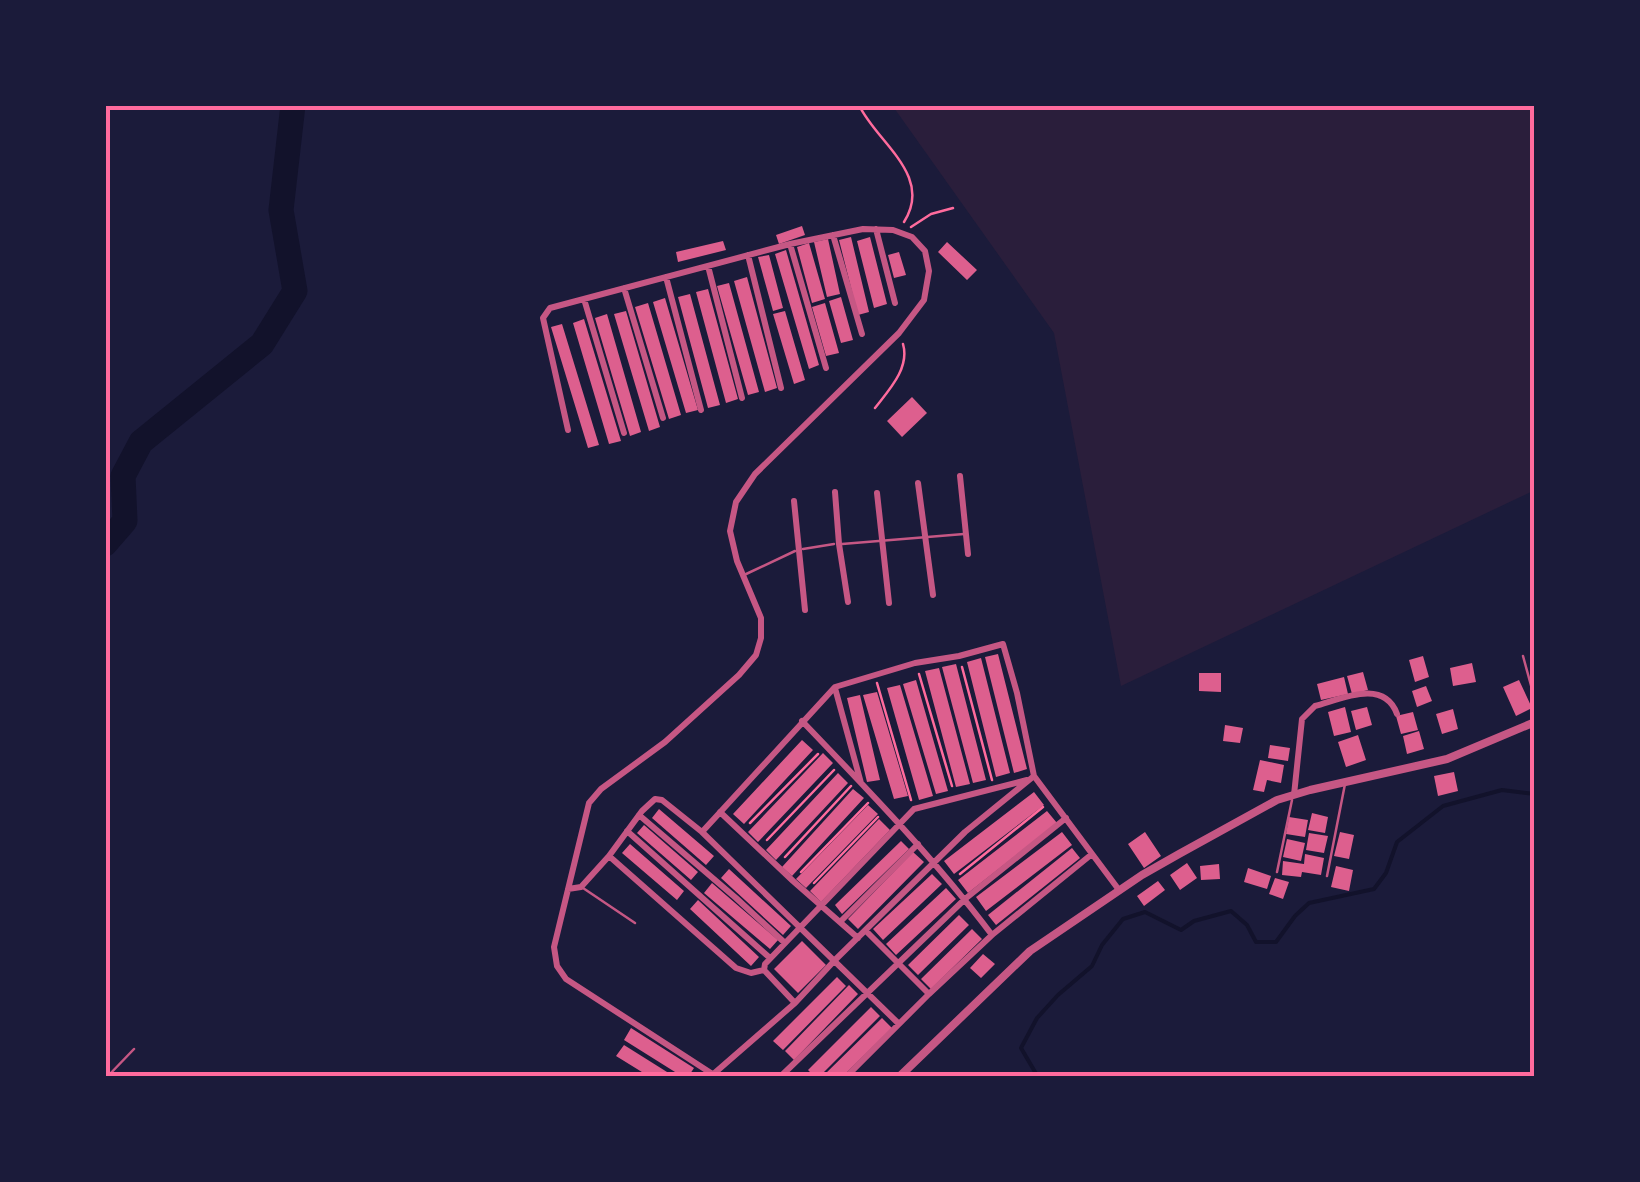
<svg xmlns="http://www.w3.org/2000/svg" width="1640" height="1182" font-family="'Work Sans',sans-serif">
<rect width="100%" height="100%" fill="#1b1b3a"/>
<path fill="#2a1e3b" d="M892 105H1535V490L1121 686 1054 333Z"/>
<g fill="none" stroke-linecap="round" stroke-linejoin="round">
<path stroke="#12122b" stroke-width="4" d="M1038 1077 1021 1048 1037 1018 1058 995 1092 966 1102 945 1123 919 1145 912 1181 930 1194 921 1231 911 1247 925 1256 942H1276L1295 916 1309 903 1374 889 1386 873 1397 842 1443 806 1502 790 1535 794"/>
<path stroke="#12122b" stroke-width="25" d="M105 544 125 521 123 476 141 442 262 344 295 291 281 210 293 105"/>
</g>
<path fill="#dd5f8e" d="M802 226 805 235 779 244 776 235Z
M851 237 869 312 858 315 839 240Z
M870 237 887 304 874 308 857 241Z
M828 239 840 294 827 297 814 242Z
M723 241 726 250 678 262 676 252Z
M947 242 977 270 967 280 938 252Z
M809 243 825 299 812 303 797 247Z
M786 250 819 365 809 369 775 254Z
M899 252 906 275 894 278 888 255Z
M769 255 783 308 773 311 758 257Z
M747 277 777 388 765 392 734 281Z
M729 283 759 392 748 395 717 286Z
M708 289 738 399 726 403 696 292Z
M690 294 720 405 708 408 678 297Z
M841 297 853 340 841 343 829 301Z
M665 298 698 410 686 413 653 302Z
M648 303 681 415 669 419 635 307Z
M825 303 839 353 826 356 812 307Z
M626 311 660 427 649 431 614 314Z
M785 311 805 380 794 384 773 314Z
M607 314 641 432 630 436 595 318Z
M584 319 621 441 609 444 573 323Z
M562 324 599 445 588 448 551 327Z
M912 397 927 413 902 437 887 421Z
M998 654 1027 769 1014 773 985 657Z
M1423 656 1429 677 1415 682 1409 660Z
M981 658 1010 773 996 777 967 662Z
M1472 663 1476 682 1453 686 1450 668Z
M956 664 986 780 973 783 942 667Z
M939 668 970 784 956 787 925 671Z
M1363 672 1368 690 1352 694 1347 676Z
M1199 673H1221V692L1199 691Z
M1344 677 1348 694 1321 700 1317 684Z
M916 680 948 791 936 794 903 684Z
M1519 680 1532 708 1516 716 1503 687Z
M900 685 933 796 919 800 887 688Z
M1426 686 1432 701 1417 707 1412 691Z
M877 692 908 796 894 799 863 695Z
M860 695 880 780 867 782 847 698Z
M1345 707 1351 732 1334 736 1328 712Z
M1367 707 1372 725 1356 730 1351 711Z
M1453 709 1458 729 1442 734 1436 714Z
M1413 712 1418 730 1401 734 1396 716Z
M1225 725 1243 728 1240 743 1223 741Z
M1419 731 1424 749 1407 754 1403 736Z
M1358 735 1366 760 1346 767 1338 742Z
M802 740 813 750 744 824 733 814Z
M1270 745 1290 748 1288 761 1268 758Z
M823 753 833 763 758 842 748 832Z
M1260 760 1284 765 1281 783 1267 780 1264 792 1253 790Z
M1454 772 1458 791 1438 796 1434 776Z
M838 773 848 783 776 860 766 850Z
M853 789 864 798 792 876 782 867Z
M1034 792 1044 805 954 874 944 861Z
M868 805 878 814 806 888 796 879Z
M659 809 714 856 706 865 652 818Z
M1047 811 1057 823 968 893 958 880Z
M1312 813 1328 817 1325 833 1308 830Z
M1289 817 1308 820 1305 837 1286 834Z
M879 819 890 830 821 902 810 891Z
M644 825 698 872 691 880 637 833Z
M1062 832 1072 845 986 911 976 897Z
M1145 832 1161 856 1144 868 1128 844Z
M1340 832 1354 835 1349 859 1334 856Z
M1309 833 1328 836 1324 853 1306 850Z
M1287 839 1305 843 1301 861 1283 857Z
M901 841 909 849 842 914 835 905Z
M630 844 684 891 677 900 622 853Z
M1072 848 1080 858 996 925 988 915Z
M913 852 924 862 858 929 848 919Z
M1305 854 1324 858 1321 875 1302 872 1301 877 1282 875 1283 861 1304 864Z
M1187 863 1197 878 1180 890 1170 875Z
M1219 864 1220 879 1201 880 1200 866Z
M1336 866 1353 870 1349 891 1331 887Z
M1248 868 1271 876 1267 889 1244 882Z
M729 869 791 926 783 935 721 878Z
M932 874 942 884 883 940 873 929Z
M1275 878 1289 882 1283 899 1269 894Z
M1158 881 1165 890 1144 906 1137 896Z
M712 883 778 940 770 949 704 893Z
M946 888 956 899 896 955 886 944Z
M698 900 759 957 751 966 690 909Z
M959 915 969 925 918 975 908 965Z
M972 929 982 939 931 989 921 979Z
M802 941 826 965 798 993 774 969Z
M983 954 995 964 981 978 970 968Z
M837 977 846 986 783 1050 773 1041Z
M849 985 858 994 794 1060 785 1051Z
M871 1007 880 1016 819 1077H815L808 1070Z
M882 1018 892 1028 842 1077H822Z
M631 1028 694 1068 688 1077H683L624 1040Z
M624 1045 675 1077H650L616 1056Z"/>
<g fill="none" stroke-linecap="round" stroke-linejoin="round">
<path stroke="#ff6b9d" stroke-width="2.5" d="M859 105C876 142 934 175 904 222
M911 227 931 214 953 208
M875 408C889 390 910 368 903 344
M962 667 992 780
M919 674 952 786
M877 683 911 800
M750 823 818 754
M767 840 834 770
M785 857 851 786
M801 872 868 803
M960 874 1043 807
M814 883 878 817"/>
<path stroke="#c65784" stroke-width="2.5" d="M842 544 964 534
M803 549 834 544
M744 575 795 551
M1523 656 1535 700
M1277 872 1292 800
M1327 876 1345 784
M583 888 635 923
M107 1077 134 1049"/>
<path stroke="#c65784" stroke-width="6" d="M876 229 895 303
M833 235 862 334
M790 244 826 368
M748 255 781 388
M708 266 742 398
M666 277 701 410
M624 288 663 418
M584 299 624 433
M568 430 543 318 550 308 790 244 863 229 893 230 912 237 925 251 929 271 924 300 899 333 755 474 736 502 730 531 737 561 761 618V638L756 655 739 675 665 742 601 789 589 803 554 947 557 966 566 979 717 1077
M960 476 968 554
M918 483 933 595
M835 492 839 544 848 602
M877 493 889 603
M794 501 805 610
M835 688 861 783
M802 721C868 790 934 858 992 935
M1294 795 1302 719 1315 706C1341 699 1384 678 1397 714
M720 812 793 881 858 938
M639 815 736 898 785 943
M627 831 770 958
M702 832 835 687 915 663 959 656 1003 644 1017 693 1034 776 1119 890
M609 856 736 968 751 973 764 970
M568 889 581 887 609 856 642 811 655 799 662 800 702 832 899 1024
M840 922 918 844
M866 931 929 994 992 935 1092 854
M795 1003 764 970 765 964 914 809 1027 780
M710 1077 795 1003 835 960 965 832 1034 776
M780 1077 965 899 1066 818
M846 1077 929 994"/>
<path stroke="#c65784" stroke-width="8" d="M899 1077 1030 951 1142 875 1179 854 1277 800 1310 790 1447 759 1535 722"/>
</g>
<rect width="1640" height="1182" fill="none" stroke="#1b1b3a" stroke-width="215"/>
<rect x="108" y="108" width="1424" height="966" fill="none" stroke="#ff6b9d" stroke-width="4"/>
</svg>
